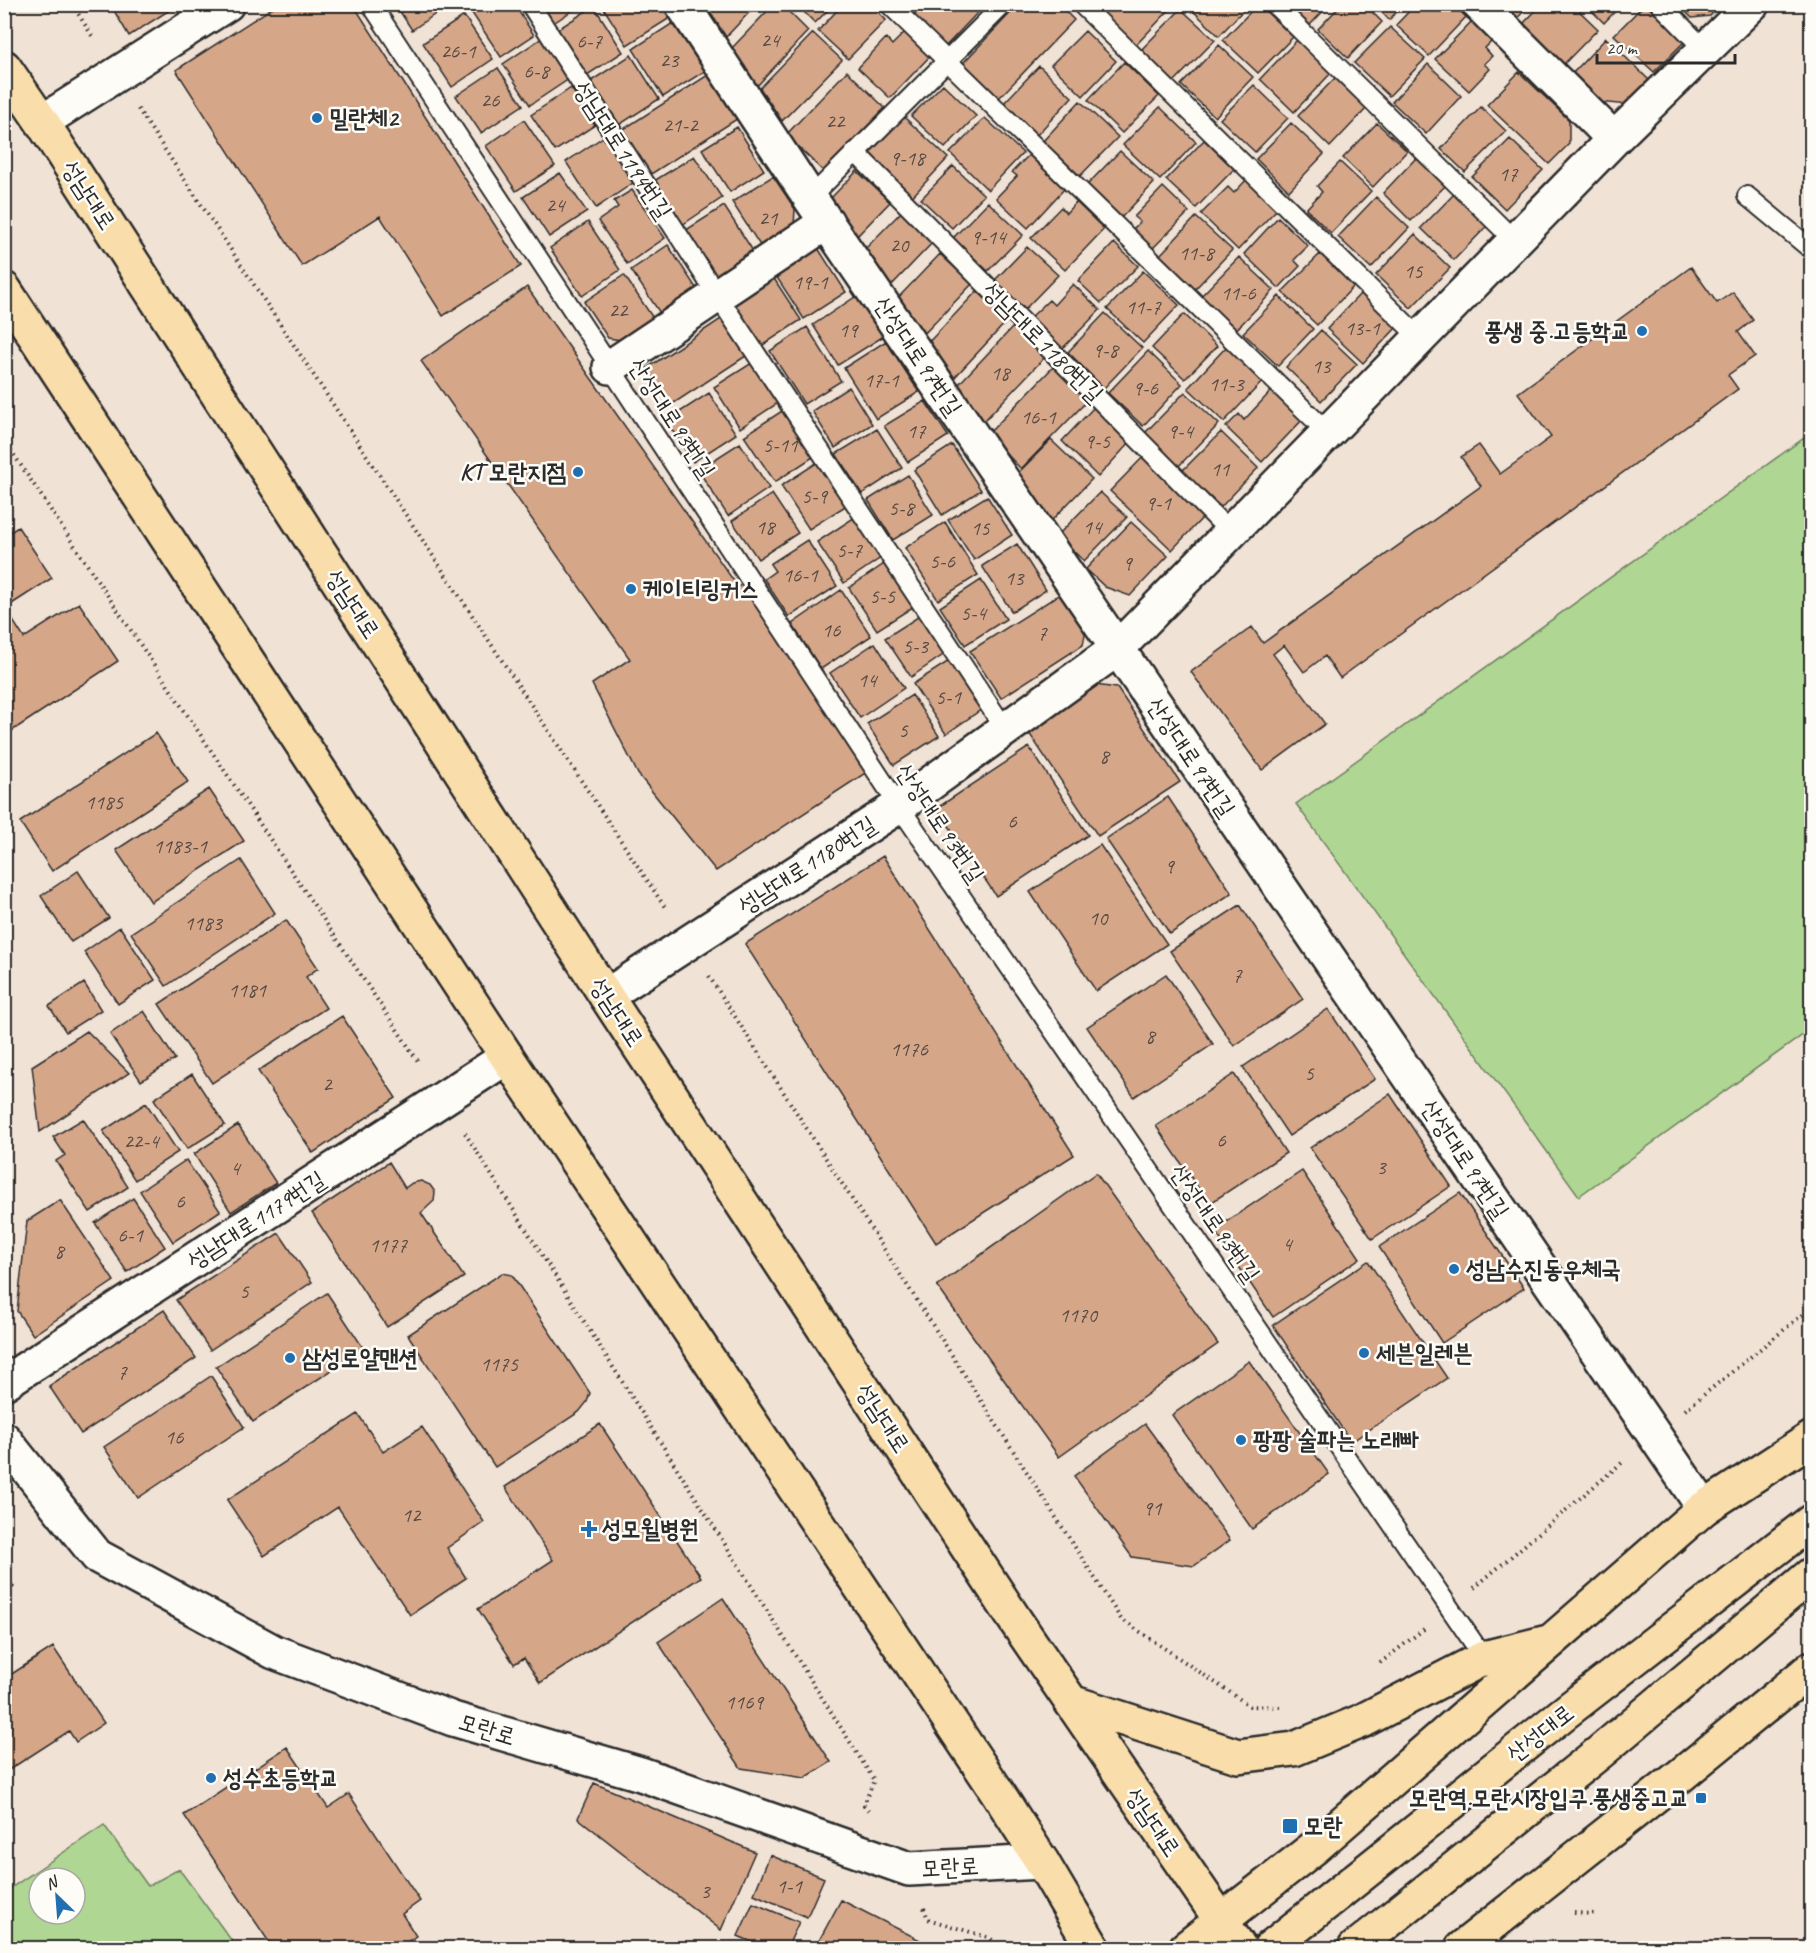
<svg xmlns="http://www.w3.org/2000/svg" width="1816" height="1953" font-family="Caveat,'Poor Story',sans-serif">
<rect width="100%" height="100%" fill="#f1e2d6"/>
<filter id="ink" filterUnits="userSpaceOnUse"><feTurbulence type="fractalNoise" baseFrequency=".0167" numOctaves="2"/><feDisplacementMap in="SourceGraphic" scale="12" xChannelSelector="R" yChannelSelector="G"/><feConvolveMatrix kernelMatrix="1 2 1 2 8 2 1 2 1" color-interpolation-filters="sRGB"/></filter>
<g filter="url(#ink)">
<path fill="#afd793" stroke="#6d815f" stroke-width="1.5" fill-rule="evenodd" d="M1811 433V1029L1579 1196 1296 804Z
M104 1825 148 1886 179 1869 237 1948H5V1892ZM39 1878H75V1914H39Z"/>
<path fill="#d6a689" stroke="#2b2b2b" stroke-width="1.5" d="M110 4H179L129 36Z
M278 4H353L521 266 443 316 380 216 302 266 176 70Z
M395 4H450L412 30Z
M466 4H514L534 35 501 57Z
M539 4H582L552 24Z
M601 4H662L670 18 627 45Z
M705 4H757L726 37Z
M774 4H781L808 31 756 87 731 49Z
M796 4H834L815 23Z
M843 4H870L886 20 848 59 818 31Z
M920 4H975L980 10 944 48 912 16 922 6Z
M1019 4H1058L1074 20 999 98 963 63Z
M1108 4H1175L1135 46 1100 13Z
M1186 4H1249L1219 36Z
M1258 4 1293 37 1258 73 1223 40Z
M1288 4H1330L1310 25Z
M1342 4H1364L1382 22 1348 58 1318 29Z
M1374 4H1404L1389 20Z
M1416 4H1453L1466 17 1429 56 1396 25Z
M1500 4H1530L1516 20Z
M1542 4H1572L1598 29 1562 66 1521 26Z
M1585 4H1622L1604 23Z
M1645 4 1685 41 1654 72 1614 35Z
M1678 4H1721L1710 16 1692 18Z
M594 6 623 52 584 77 555 31Z
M1181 9 1215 40 1172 84 1139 52Z
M464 16 493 59 452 87 423 43Z
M1472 21 1493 40 1485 48 1492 56 1484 64 1490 69 1469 91 1435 59Z
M673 23 705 71 663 97 633 49Z
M1390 27 1425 59 1389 96 1354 63Z
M906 31 932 54 890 98 858 68 886 38 892 45Z
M1085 31 1116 61 1083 96 1051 65Z
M813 33 842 60 782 121 760 88Z
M542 38 569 79 530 105 503 64Z
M1299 38 1333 71 1294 112 1260 79Z
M1606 38 1651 82 1629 105 1598 102 1570 76Z
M1219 45 1253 77 1215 117 1181 85Z
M631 55 659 99 616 127 588 83Z
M1124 62 1159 96 1122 133 1088 100Z
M1428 64 1461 96 1426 134 1392 102Z
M1039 66 1072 97 1035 137 1002 105Z
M498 68 523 105 481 133 456 96Z
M847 71 885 108 823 171 786 135Z
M1519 72 1569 120V144L1549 164 1487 105Z
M711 73 740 117 648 176 619 132Z
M1335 78 1367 108 1330 147 1298 116Z
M943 84 976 116 945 148 911 116Z
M1254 85 1288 118 1255 152 1220 119Z
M571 88 595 125 555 151 531 115Z
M1080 101 1118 137 1080 176 1043 141Z
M1160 107 1196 142 1160 180 1123 145Z
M1481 107 1506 131 1465 172 1441 149Z
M904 117 948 158 910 199 866 157Z
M985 118 1023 153 988 190 950 153Z
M524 120 555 166 516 191 486 146Z
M1291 123 1324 154 1289 191 1256 159Z
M1377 123 1407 151 1373 187 1343 158Z
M737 127 764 170 730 192 702 149Z
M603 137 633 183 596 208 566 162Z
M1510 139 1543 170 1505 209 1472 177Z
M1204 140 1234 169 1196 208 1166 180Z
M1120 151 1154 183 1120 219 1086 186Z
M1030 154 1065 188 1028 228 996 198 1017 176 1012 172Z
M694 156 722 198 682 225 654 181Z
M1416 158 1445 186 1411 221 1383 193Z
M1340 162 1371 191 1331 233 1306 209 1322 192 1317 186Z
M953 166 984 195 952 228 921 199Z
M857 171 890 202 857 236 830 199Z
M560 173 587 212 549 237 523 197Z
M773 176 795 209 794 226 761 247 732 202Z
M1247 179 1278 208 1238 250 1201 214 1228 187 1234 193Z
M1163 187 1189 212 1151 250 1131 231 1140 222 1134 217Z
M632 190 665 238 627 264 598 221 618 207 614 201Z
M1455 193 1488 225 1454 260 1421 228Z
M1376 197 1409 228 1371 268 1338 237Z
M988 202 1023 235 988 271 953 238Z
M1076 202 1104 229 1065 270 1031 238 1061 207 1066 213Z
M724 206 755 254 714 280 683 232Z
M903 210 934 241 889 288 864 250Z
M1196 217 1232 250 1195 289 1160 255Z
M1278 217 1308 246 1294 260 1300 266 1279 288 1244 254Z
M588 222 620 270 582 296 550 248Z
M1415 234 1450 268 1411 308 1376 275Z
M1114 243 1138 266 1101 303 1078 281Z
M668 245 698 291 662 316 631 270Z
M816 245 846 292 804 319 774 273Z
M1027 247 1058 275 1025 309 995 280Z
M940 254 972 284 920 338 894 302Z
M1320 254 1354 286 1317 325 1282 292Z
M1239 257 1274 290 1236 330 1201 296Z
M1691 267 1717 303 1733 292 1753 320 1738 332 1755 356 1728 375 1738 389 1340 678 1325 656 1304 672 1284 645 1273 654 1325 724 1262 770 1191 672 1252 627 1263 643 1481 486 1461 457 1479 445 1500 474 1551 437 1518 393Z
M769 271 801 320 760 347 728 297Z
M1143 271 1179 305 1143 343 1107 309Z
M624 275 653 318 621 340 608 338 584 302Z
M1073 284 1100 310 1062 349 1030 318 1049 300 1054 305Z
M527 287 738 587 745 582 870 770 716 871 638 774 592 684 630 659 421 361Z
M977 291 1008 320 953 379 925 346Z
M1361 293 1397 327 1363 363 1327 329Z
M858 295 884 336 838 365 813 325Z
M1279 296 1313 329 1278 366 1243 333Z
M1105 313 1142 348 1104 388 1068 352Z
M1184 314 1217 346 1185 379 1152 348Z
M724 317 749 354 671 405 647 368Z
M807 327 841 381 804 404 770 351Z
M1013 327 1045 357 983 422 955 388Z
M1321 330 1357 364 1321 401 1286 367Z
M886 341 919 392 876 419 844 368Z
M1227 346 1263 381 1224 422 1188 388Z
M1148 351 1182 384 1143 426 1108 393Z
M755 361 781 401 740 428 714 387Z
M1054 366 1089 399 1021 469 988 434Z
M849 387 872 424 835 448 812 411Z
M1274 388 1305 417 1262 462 1226 427 1239 414 1244 420Z
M1185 392 1219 424 1175 470 1141 437Z
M709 393 736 434 693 462 666 421Z
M925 401 948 436 908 462 884 426Z
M1096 405 1132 440 1098 477 1062 441Z
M785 409 816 455 775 482 744 436Z
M877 429 902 468 862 494 836 454Z
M1221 432 1258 468 1221 507 1182 471Z
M1051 440 1092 479 1050 522 1015 476Z
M740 443 769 488 728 516 698 470Z
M952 445 981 490 942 515 914 470Z
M1145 455 1206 514 1172 550 1110 491Z
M818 462 847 505 809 529 781 486Z
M908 475 933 515 893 540 868 500Z
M1100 492 1127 517 1084 561 1057 536Z
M772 494 798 533 758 559 732 521Z
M987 496 1012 535 974 560 948 520Z
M855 517 882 557 844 583 817 542Z
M945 522 978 575 938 600 905 548Z
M1131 522 1168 556 1130 596 1105 587 1086 569Z
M18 527 52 578 4 609V536Z
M807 540 837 586 789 617 764 579 775 571 770 564Z
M1017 544 1046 590 1012 612 982 566Z
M887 562 916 605 877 630 849 588Z
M981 580 1006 619 965 645 940 607Z
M1068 589 1088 620 1083 645 1001 698 970 651Z
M841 590 871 636 821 669 792 624Z
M79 603 118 661 4 736V625L12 619 24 638Z
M921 615 946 653 911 677 885 638Z
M875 643 904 688 860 718 830 673Z
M949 661 982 709 946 734 913 684Z
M1095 685 1117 688 1180 782 1098 836 1027 730Z
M912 695 939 736 894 765 867 724Z
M156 733 188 782 52 871 20 822Z
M1029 747 1088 835 996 896 937 808Z
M209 789 244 841 151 902 116 850Z
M1168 797 1232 893 1170 934 1106 839Z
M1100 845 1167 944 1096 991 1030 892Z
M883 856 1074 1155 936 1243 745 944Z
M241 860 275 913 166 986 131 933Z
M78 871 109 918 71 942 41 896Z
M1240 905 1303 999 1234 1046 1170 951Z
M286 920 318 968 306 977 326 1008 212 1083 159 1004Z
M120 927 155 980 118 1004 84 952Z
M1166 974 1213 1044 1134 1097 1087 1027Z
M84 983 101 1010 66 1032 49 1006Z
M1328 1009 1375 1079 1289 1136 1243 1067Z
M144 1011 175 1059 141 1081 110 1034Z
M342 1016 396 1098 313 1153 258 1071Z
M87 1031 129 1073 40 1132 32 1066Z
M192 1074 225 1125 187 1149 154 1099Z
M1234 1074 1286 1153 1209 1204 1156 1126Z
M1390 1094 1451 1186 1372 1239 1310 1148Z
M146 1103 178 1152 135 1180 103 1131Z
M83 1119 128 1187 90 1212 56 1161 65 1155 53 1137Z
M238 1125 276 1183 231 1212 194 1154Z
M186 1160 220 1211 173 1242 140 1191Z
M389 1162 405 1188 412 1183 421 1181 430 1185 435 1192 434 1201 421 1213 464 1277 387 1327 312 1213Z
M1302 1171 1360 1258 1273 1317 1214 1230Z
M1096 1173 1218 1344 1059 1457 937 1286Z
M1460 1193 1524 1288 1442 1343 1379 1247Z
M133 1198 165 1247 127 1272 95 1223Z
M60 1200 114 1281 33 1335 17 1311 27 1221Z
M279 1233 312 1282 210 1350 176 1300Z
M1368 1261 1447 1378 1351 1442 1273 1325Z
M502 1273 512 1275 590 1393 587 1402 579 1412 495 1467 408 1335Z
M327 1293 364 1349 253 1422 216 1367Z
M164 1310 196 1358 81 1434 49 1386Z
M1249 1361 1329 1474 1252 1529 1172 1415Z
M211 1376 244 1427 138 1498 104 1447Z
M358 1414 383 1452 422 1427 484 1522 447 1548 466 1578 410 1615 338 1507 264 1556 227 1500Z
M600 1424 701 1577 540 1683 524 1658 514 1664 478 1609 553 1560 505 1487Z
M1145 1424 1230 1540 1194 1566 1132 1557 1074 1476Z
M4 1572 14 1587 4 1594Z
M723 1598 831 1762 805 1778 741 1768 658 1642Z
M53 1647 104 1723 76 1742 69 1731 4 1773V1679Z
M287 1747 328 1808 349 1794 420 1901 402 1914 416 1936 398 1948H273L184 1815Z
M594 1783 755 1852 721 1930 578 1818Z
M770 1855 824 1878 807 1917 754 1894Z
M841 1900 924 1942 921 1948H815Z
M753 1903 799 1922 787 1948H766L738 1936Z"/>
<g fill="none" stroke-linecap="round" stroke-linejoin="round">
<g stroke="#2b2b2b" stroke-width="22">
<path id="service" d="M371 4 899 806 1484 1658
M530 4 717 295 1005 729
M889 4 1328 433
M1081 4 1420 338
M1274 4 1515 241
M1660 4 1705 50
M855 152 1231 533
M1747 196 1812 250
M810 198 1004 4"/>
</g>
<g stroke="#2b2b2b" stroke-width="38">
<path id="minor" d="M682 4 810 198 1704 1508
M1479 4 1614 139
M42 122 227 4
M610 367 827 222
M606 996 899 806 1117 649 1614 139 1752 4
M4 1383 507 1057
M4 1439 97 1556 274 1652 453 1719 641 1774 909 1869 1042 1862"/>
</g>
<g stroke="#2b2b2b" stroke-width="38">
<path id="primary" d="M4 67 42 122 606 996 1017 1623 1240 1948
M4 289 507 1057 996 1790 1042 1862 1093 1948
M1071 1702 1238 1756 1294 1749 1362 1721 1484 1658 1548 1642
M1186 1948 1315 1847 1704 1508 1812 1438
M1270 1948 1563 1714 1812 1521
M1355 1948 1600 1752 1812 1574
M1462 1948 1675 1780 1812 1668"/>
</g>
<path stroke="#2b2b2b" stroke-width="4" stroke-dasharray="1.5 4.5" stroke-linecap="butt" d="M72 4 94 39
M138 109 666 909
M4 440 420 1064
M709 976 1121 1619 1250 1706 1280 1707
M465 1133 874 1780 864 1805 869 1811
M1685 1410 1812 1307
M1474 1588 1624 1461
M1380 1663 1424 1629
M924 1908 928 1919 990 1938 1000 1948
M1574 1913 1596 1914"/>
<use href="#service" stroke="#fdfcf7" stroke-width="18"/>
<use href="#minor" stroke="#fdfcf7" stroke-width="33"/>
<use href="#primary" stroke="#f9deab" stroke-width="33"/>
</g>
</g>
<g fill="#1f6fb2" stroke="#fdfcf7" stroke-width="2">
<circle cx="317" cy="118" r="6"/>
<circle cx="1642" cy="331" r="6"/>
<circle cx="578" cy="472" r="6"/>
<circle cx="631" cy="589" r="6"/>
<circle cx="1454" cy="1269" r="6"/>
<circle cx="1364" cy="1353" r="6"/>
<circle cx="290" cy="1358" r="6"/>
<circle cx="1241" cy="1440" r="6"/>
<path d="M586 1520h6v6h6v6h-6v6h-6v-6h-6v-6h6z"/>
<circle cx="211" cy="1778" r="6"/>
<rect x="1695" y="1792" width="12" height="12" rx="3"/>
<rect x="1282" y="1818" width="16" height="16" rx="3"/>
</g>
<g text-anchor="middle" stroke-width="5" stroke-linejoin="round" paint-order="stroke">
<g font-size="21" fill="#564a42">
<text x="770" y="47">24</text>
<text x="589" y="48">6-7</text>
<text x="458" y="58">26-1</text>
<text x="669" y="67">23</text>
<text x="536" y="78">6-8</text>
<text x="490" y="107">26</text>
<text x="835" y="128">22</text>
<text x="680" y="132">21-2</text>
<text x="907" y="165">9-18</text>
<text x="1508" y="181">17</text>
<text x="555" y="212">24</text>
<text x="768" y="225">21</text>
<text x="988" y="244">9-14</text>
<text x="899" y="252">20</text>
<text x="1196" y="260">11-8</text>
<text x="1413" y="278">15</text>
<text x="810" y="289">19-1</text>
<text x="1238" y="300">11-6</text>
<text x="1143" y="314">11-7</text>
<text x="618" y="317">22</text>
<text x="1362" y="335">13-1</text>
<text x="848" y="337">19</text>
<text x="1105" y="357">9-8</text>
<text x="1321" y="373">13</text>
<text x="1000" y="380">18</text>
<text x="881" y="387">17-1</text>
<text x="1226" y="391">11-3</text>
<text x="1145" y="395">9-6</text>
<text x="1038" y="424">16-1</text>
<text x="916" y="438">17</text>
<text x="1180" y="438">9-4</text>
<text x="1097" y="448">9-5</text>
<text x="780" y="452">5-11</text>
<text x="1220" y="476">11</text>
<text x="814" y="503">5-9</text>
<text x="1158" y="510">9-1</text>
<text x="901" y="515">5-8</text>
<text x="765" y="534">18</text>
<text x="1092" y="534">14</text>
<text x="980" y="535">15</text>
<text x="849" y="557">5-7</text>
<text x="942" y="568">5-6</text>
<text x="1127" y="570">9</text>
<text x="800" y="582">16-1</text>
<text x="1014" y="585">13</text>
<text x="882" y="603">5-5</text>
<text x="973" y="620">5-4</text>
<text x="831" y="637">16</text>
<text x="1042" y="640">7</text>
<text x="915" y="653">5-3</text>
<text x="867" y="687">14</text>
<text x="948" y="704">5-1</text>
<text x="903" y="737">5</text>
<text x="1104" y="763">8</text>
<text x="104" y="809">1185</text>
<text x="1012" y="828">6</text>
<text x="180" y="853">1183-1</text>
<text x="1169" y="873">9</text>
<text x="1098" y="925">10</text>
<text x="203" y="930">1183</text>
<text x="1237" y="982">7</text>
<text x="247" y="997">1181</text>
<text x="1150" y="1043">8</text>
<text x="909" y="1056">1176</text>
<text x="1309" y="1080">5</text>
<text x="327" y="1091">2</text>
<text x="1221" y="1147">6</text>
<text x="141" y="1148">22-4</text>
<text x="1381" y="1174">3</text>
<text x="235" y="1175">4</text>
<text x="180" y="1208">6</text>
<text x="130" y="1242">6-1</text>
<text x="1287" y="1251">4</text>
<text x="388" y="1252">1177</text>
<text x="59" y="1258">8</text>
<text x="244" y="1298">5</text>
<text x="1078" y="1322">1170</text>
<text x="499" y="1371">1175</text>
<text x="122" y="1379">7</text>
<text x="174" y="1444">16</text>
<text x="1152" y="1515">91</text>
<text x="411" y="1522">12</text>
<text x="744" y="1709">1169</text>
<text x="789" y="1893">1-1</text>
<text x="705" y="1898">3</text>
</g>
<g font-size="24" font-weight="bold" fill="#2b2b2b" stroke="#fdfcf7" text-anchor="start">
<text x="329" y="126">밀란체2</text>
<text x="1630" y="339" text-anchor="end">풍생 중.고등학교</text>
<text x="566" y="480" text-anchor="end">KT 모란지점</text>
<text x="643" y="597">케이티링커스</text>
<text x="1466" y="1277">성남수진동우체국</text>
<text x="1376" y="1361">세븐일레븐</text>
<text x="302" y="1366">삼성로얄맨션</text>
<text x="1253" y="1448">팡팡 술파는 노래빠</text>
<text x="602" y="1537">성모윌병원</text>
<text x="223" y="1786">성수초등학교</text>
<text x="1689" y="1806" text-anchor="end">모란역.모란시장입구.풍생중고교</text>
<text x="1304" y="1834">모란</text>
</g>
<g font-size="24" fill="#2b2b2b" stroke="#fdfcf7">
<text transform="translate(623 150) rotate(57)" y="8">성남대로1194번길</text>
<text transform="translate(89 195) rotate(57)" y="8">성남대로</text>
<text transform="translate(1043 342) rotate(45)" y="8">성남대로1180번길</text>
<text transform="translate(918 356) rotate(56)" y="8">산성대로97번길</text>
<text transform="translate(672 418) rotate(57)" y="8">산성대로93번길</text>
<text transform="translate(353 604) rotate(57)" y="8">성남대로</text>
<text transform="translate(1191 757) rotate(56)" y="8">산성대로97번길</text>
<text transform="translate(940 823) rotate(56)" y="8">산성대로93번길</text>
<text transform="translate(807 865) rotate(-33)" y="8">성남대로1180번길</text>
<text transform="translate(617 1012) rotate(57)" y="8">성남대로</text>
<text transform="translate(1465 1159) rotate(56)" y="8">산성대로97번길</text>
<text transform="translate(256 1220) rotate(-33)" y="8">성남대로1179번길</text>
<text transform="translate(1215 1223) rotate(55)" y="8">산성대로93번길</text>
<text transform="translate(883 1418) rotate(57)" y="8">성남대로</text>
<text transform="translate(487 1729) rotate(17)" y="8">모란로</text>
<text transform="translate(1540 1733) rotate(-38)" y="8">산성대로</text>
<text transform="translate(1153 1822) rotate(56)" y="8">성남대로</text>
<text transform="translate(950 1867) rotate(-3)" y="8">모란로</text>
</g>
</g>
<rect width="1816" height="1953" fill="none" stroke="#fdfcf7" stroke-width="24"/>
<rect x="12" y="12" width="1792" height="1929" fill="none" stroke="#2b2b2b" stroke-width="2" filter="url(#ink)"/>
<g transform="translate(57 1896) rotate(335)"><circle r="28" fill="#fdfcf7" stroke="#a9a8a5" stroke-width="1.5"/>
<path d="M0-4.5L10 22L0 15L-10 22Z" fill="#1f6fb2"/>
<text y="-9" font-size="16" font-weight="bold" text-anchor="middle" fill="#2b2b2b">N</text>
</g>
<path d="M1597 54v9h138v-9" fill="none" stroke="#2b2b2b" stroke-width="3"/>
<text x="1606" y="54" font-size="18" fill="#2b2b2b" stroke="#fdfcf7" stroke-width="4.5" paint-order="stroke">20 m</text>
</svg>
